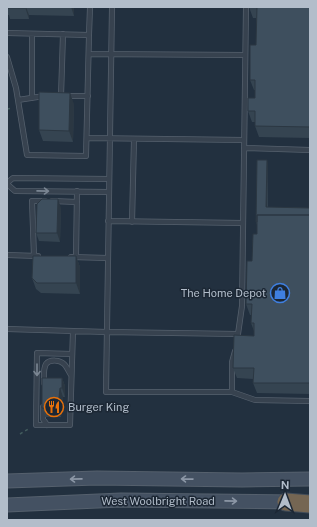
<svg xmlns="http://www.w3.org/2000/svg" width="317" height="527" font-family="'Public Sans',sans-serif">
<rect width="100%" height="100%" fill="#22303f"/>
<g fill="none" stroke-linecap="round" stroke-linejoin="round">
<g stroke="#55606d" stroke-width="6">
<path id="lane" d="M112 7 106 392H232V362L235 351
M7 33 89 35 90 7
M89 54 245 55
M7 57 16 88 27 155 86 156 89 35
M59 96H61L63 34
M65 96H88
M32 98V34
M18 100 44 96
M87 138 244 140
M244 148 310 150
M7 183 13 178 109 179
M7 184 15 191 109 192
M52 201 77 202
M108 221 243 223
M132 222 134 139
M7 255 38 256
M34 256 32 201H45
M71 257 108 258
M76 257 77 191
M7 329 107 332 238 334 242 306 246 7
M72 354 37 353 36 425H70L73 331
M44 383C44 377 43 369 46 364 50 359 60 360 64 364 67 367 69 372 71 375
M232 392 255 400 310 401
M43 407V419L47 425"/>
</g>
<g stroke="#55606d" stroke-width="15">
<path id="secondary" d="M7 481 97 478 242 480 310 479
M7 505 121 500 295 502"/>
</g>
<g stroke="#424d5a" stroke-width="19">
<path id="highway" d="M286 502 310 504"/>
</g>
<path stroke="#425b5d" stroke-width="1.5" stroke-dasharray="3 3" stroke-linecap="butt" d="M7 109 12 108
M20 434 30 428"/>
<use href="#lane" stroke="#37424f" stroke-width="4.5"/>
<use href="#secondary" stroke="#445162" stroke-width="13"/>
<use href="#highway" stroke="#756653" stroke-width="17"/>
</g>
<path fill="#354451" d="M7 7H74V16L29 15V19H10L9 15H7Z
M249 7H310V138L259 137 255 126V122H252L248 111 255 98V90H254L250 80 256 45V18H253Z
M74 104 73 142 43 141 39 130Z
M310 161V394L257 393 253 383V379L237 378 233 368 254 336V331L251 323 252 315H250L246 304 252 261 257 234V225L256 222 268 163V207L309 208Z
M61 208 60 242 39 241 36 233Z
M76 256 80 267V294L41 293 36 289 32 278Z
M62 378 65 386V397H63L61 417H45L42 408Z"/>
<path fill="#2b3742" d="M25 7H26L29 15V19Z
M71 7H74V16Z
M70 93 74 104 73 142 69 131Z
M267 160 268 163 267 210 266 207Z
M58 199 61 208 60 242 57 233Z
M76 256 80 267V294L76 283Z
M62 378 65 386V397L62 388Z
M60 388 63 397 61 417 58 408Z"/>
<path fill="#3e4f5e" stroke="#2b3742" d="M7 7H25V8H7Z
M257 7H310V127L255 126V111H248V98H255V80H250V45H256Z
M39 92 70 93 69 131 39 130Z
M257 160H267L266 207 309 208 310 161V215H257V222H256Z
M42 199H58L57 233H36L37 204Z
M257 215H310V383H253L254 368H233L234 335 254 336V323H251L252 304H246L247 261H252L253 234H257Z
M33 256H76V283H37L32 278Z
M42 378H62V388H60L58 408H42Z"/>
<defs><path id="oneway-shaft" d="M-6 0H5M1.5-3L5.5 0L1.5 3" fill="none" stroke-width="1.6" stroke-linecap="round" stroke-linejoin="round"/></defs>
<g stroke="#7b8693">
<use href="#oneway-shaft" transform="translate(43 191) rotate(1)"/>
<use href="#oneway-shaft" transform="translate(37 370) rotate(90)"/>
</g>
<g stroke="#8c97a6">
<use href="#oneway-shaft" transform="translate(76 479) rotate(179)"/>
<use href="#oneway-shaft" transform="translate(187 479) rotate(-179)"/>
<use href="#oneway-shaft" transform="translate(231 501) rotate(1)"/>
</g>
<defs>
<g id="shop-ring" transform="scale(1)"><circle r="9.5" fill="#1c2734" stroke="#3f7fe0" stroke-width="1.5"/><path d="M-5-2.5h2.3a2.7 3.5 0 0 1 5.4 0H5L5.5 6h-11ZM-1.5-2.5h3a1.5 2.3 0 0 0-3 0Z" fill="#3f7fe0"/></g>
<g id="restaurant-ring" transform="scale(1)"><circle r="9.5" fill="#1c2734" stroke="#e8710a" stroke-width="1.5"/><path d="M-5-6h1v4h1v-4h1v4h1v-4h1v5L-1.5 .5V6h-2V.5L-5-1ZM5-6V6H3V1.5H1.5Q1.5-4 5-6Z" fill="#e8710a"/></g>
</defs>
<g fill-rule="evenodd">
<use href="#shop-ring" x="280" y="293"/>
<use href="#restaurant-ring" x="54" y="407"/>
</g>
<g text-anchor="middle" stroke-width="3" stroke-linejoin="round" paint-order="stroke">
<g font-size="11" fill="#b2bdca" stroke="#1c2734" text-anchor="end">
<text x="266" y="297">The Home Depot</text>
<text x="68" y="411" text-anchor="start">Burger King</text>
</g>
<g font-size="11" fill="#b2bdca" stroke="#1c2734">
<text x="158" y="505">West Woolbright Road</text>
</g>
</g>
<rect width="317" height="527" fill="none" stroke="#b2bdca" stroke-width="16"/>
<g transform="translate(285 495) rotate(1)" stroke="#1c2734" stroke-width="3" paint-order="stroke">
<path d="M0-3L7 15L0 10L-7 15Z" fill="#b2bdca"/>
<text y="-6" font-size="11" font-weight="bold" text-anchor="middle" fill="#b2bdca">N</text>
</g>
</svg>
